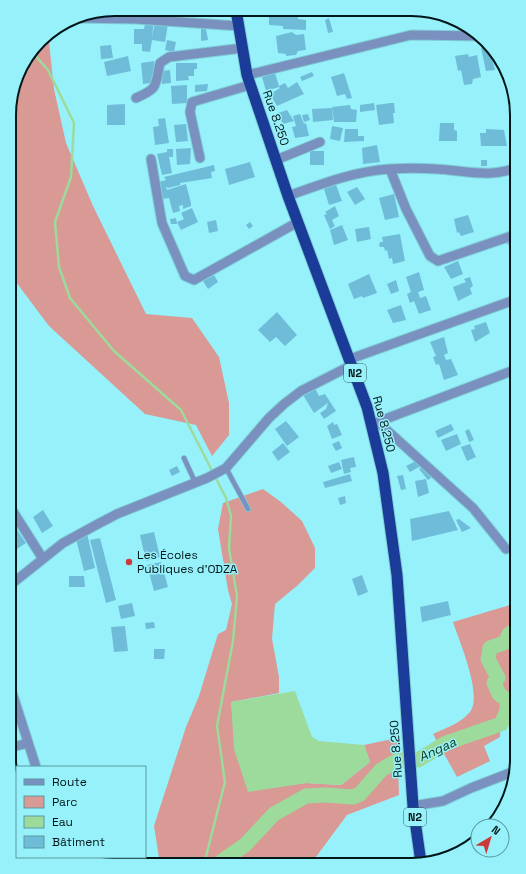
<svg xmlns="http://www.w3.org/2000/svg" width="526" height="874" font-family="'Space Grotesk',sans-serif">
<rect width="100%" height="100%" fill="#97f1fa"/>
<path fill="#d99994" d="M48 33 54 89 66 143 93 206 146 314 192 318 219 357 229 403V435L212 456 196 425 145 414 49 326 10 274V101L20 68Z
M263 489 281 502 302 521 315 548V568L298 585 275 604 272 639 279 677V693L231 702 248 791 306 783 341 785 370 762 364 745 397 738 399 795 347 815 310 865 160 864 154 826 186 727 199 696 218 634 226 630 232 604 228 590 218 529 223 503Z
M517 603V706C502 713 501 721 500 737L484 746 490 761 457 777 433 734C446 728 461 723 470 712 483 695 459 641 453 622Z"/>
<path fill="#9cdb9b" d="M295 691 312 737 319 741 364 745 370 762 341 785 306 783 248 792 234 749 231 702Z"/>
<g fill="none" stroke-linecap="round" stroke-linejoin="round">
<path stroke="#9cdb9b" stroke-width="2.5" d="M32 52 48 70 74 123 71 177 55 222 59 267 70 298 114 351 181 410 226 498 231 516 229 548 237 596 233 641 217 726 225 782 204 864"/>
<path stroke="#9cdb9b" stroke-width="15" d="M218 864 245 845 274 814 306 796 325 795 353 797 360 794 381 770 398 760H418L446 743 501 724 507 711V700L499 694 494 683 498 678 488 659 490 648 506 642 509 634 517 629"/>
</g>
<path fill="#6fbcd9" d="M177 9 197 10V15L186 14V12L177 11Z
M269 10H296L300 16 298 17V19L306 20V30L283 29V26L269 25Z
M332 10H350L351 12 334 17Z
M146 18 154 20 152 37 155 23 168 24 165 42 152 40 150 52 142 51V44H134V29H144Z
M329 18 333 32 328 33 325 20Z
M201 29H206L208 40 201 41Z
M292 32 296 35 304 34 306 50 298 51 296 55 286 56V54L278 53 276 36Z
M167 40 176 42 174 52 165 50Z
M111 45 113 58 101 59 100 46Z
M487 46 490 50 495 70 486 71 481 48Z
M468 54 469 57 477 55 481 77 473 79 472 84 464 85 461 70 458 71 455 56Z
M128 56 131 71 107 76 104 62Z
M154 61 156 82 143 84 141 63Z
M176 63H197V69H194V76H188L189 80 176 81Z
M170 70 171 83 162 84 161 71Z
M312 72 314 76 302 81 300 77Z
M275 73 279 86 285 83 288 88 297 82 304 94 277 106 270 94 280 88 279 87 266 91 262 77Z
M344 73 352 98 347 99 345 94 337 96 331 77Z
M208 84 207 91 195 92V85Z
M187 85V103L172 104 171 86Z
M374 103 375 110 360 112V105Z
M391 103H394L395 113H393L394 123 379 125 376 105Z
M125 104V125H107V105Z
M350 105 351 109 357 110 356 122H334L332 107Z
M332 108 333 120 313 122 312 109Z
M287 110 294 121 283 124 278 113Z
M300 114 304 124 306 123 309 136 295 138 292 127 296 126 293 116Z
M308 114 310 120 304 122 302 115Z
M165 118 169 143 155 145 153 127 159 126 158 119Z
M440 123H454V130L457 131V141H439Z
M186 124 188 141 176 142 174 125Z
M332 126 343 128 340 141 330 139Z
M345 129H358V136H364V141L344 142Z
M486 129 504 130 507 146H481L480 133H486Z
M377 145 380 162 363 164 362 148Z
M191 148 190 164 177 165 176 149Z
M167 149H173V157H169L172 173 162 175 157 154 167 152Z
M310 151H324V165H310Z
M481 160H487V166H481Z
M250 162 255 177 229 185 225 169Z
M214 165 215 171 211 172 212 178 180 183V185L168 188 166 186 167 190 186 184 191 203V206L183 209V205L179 206 180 211 173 213 169 198 162 199 159 182 166 180 164 177Z
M335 182 342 201 329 205 323 186Z
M357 187 365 199 355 205 347 192Z
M394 194 399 217 385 220 379 198Z
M335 206 339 216 332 220 335 226 330 229 324 215 327 214 325 212Z
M192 208 198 222 181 230 177 222 184 219 181 213Z
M468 215 474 232 461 236 459 232 457 233 454 219Z
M176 218 177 224H171L170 219Z
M216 220 218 231 209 233 207 222Z
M250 222 253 226 249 229 246 225Z
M342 225 348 240 334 245 330 230Z
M369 227 371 239 357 242 355 229Z
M400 234 405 261 393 264 392 258 389 259 387 250 385 251 384 247H380L379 245 380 242H383L382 237Z
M517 238V242L508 245 506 240Z
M458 261 463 274 451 279 444 267Z
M517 264V279L514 265Z
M419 272 424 290 418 292 420 298 426 296 431 310 419 314 414 301 410 303 407 294 411 292 406 277Z
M369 274 377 293 363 298 362 296 354 299 348 284Z
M214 275 218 282 208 289 203 281Z
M470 277 473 286 470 288 472 294 458 301 453 287 466 282 464 279Z
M396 280 399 291 391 294 387 284Z
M401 305 406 320 393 323 387 310Z
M277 312 297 335 285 346 276 337 270 342 258 330Z
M486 322 490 333 475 342 471 330 475 329 474 326Z
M444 337 448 353 444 355 446 360 451 359 458 375 444 380 439 364 436 365 433 357 436 356 430 342Z
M315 388 319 396 325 394 336 411 324 419 320 413 326 409 328 403 314 413 303 395Z
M286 421 299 437 287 446 275 429Z
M333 422 334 425 337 424 342 435 332 439 327 426Z
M451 424 454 430 438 438 435 431Z
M469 429 474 440 469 442 465 431Z
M457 434 461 444 446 451 441 440Z
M339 441 342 448 336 451 332 444Z
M283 443 290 452 278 461 272 452Z
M470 444 476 457 467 461 461 447Z
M354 457 356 467 350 468 351 472 344 474 341 460Z
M418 460 421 466 410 472 406 466Z
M339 462 342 469 331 473 328 466Z
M427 463 436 474 428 480 419 469Z
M177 466 180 472 172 476 169 470Z
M350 474 352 481 325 488 323 482Z
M403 475 406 489 401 490 397 476Z
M426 479 429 493 418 497 415 481Z
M345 496 346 503 340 505 338 498Z
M43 510 53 526 42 533 33 517Z
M449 511 458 530 412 541 410 519Z
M459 519 471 528 462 532 456 520Z
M13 524 26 543 9 554V527Z
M154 532 160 557 146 561 140 535Z
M87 533 95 568 84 571 76 539Z
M100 538 116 600 106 603 90 540Z
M161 562 168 587 154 591 147 565Z
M362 575 368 592 358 596 352 579Z
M69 576H84L85 587H69Z
M448 601 451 615 422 622 420 607Z
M132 603 135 616 121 619 118 606Z
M154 622 155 628 146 629 145 623Z
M125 626 128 651 114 652 111 627Z
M154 649H165L164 659H154Z
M9 717 13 729 9 731Z"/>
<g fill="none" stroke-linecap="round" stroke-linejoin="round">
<g stroke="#7fced6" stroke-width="6">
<path id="service" d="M184 458 195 482
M226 468 248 509"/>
</g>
<g stroke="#7fced6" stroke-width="11">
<path id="minor" d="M72 18 135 19 239 26
M247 75 411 35 480 36
M136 98C159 88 155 86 160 63L169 57 243 48
M200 158 190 112 192 102 250 85
M151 159 162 223 185 276 194 280 298 222
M276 160 320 142
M390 169 406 209 430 256 438 261 517 234
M288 196C321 184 355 171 390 169 405 168 421 168 436 169 462 170 493 179 517 167
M350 359 517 299
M378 422 473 508 506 549
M375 423 517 369
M9 505 43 559
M9 586 63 543 96 525 117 514 207 478 226 468 269 418 284 404 301 391 352 365
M9 683 36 767
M9 748 28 743
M413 806 443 801 471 788 515 771"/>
</g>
<g stroke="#7fced6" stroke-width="13">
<path id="trunk" d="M236 10 247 75 288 196 367 407 383 473 397 575 413 806 421 863"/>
</g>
<use href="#service" stroke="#7a91c0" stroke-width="4.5"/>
<use href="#minor" stroke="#7a91c0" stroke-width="9"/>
<use href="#trunk" stroke="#1a3c98" stroke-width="11"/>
</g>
<circle fill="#ca3b3d" stroke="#97f1fa" stroke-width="1.5" cx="129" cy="562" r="4"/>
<g text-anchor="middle" stroke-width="3" stroke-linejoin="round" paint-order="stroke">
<g fill="#97f1fa" stroke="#2d585c" stroke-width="1">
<rect x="344" y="364" width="22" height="18" rx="3"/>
<rect x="404" y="808" width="22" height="18" rx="3"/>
</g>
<g font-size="11" font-weight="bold" fill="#001619">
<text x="355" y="377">N2</text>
<text x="415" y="821">N2</text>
</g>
<g font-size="12" fill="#001619" stroke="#97f1fa">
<text transform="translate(276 118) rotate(71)" y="4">Rue 8.250</text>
<text transform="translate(384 424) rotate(75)" y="4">Rue 8.250</text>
<text transform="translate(396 749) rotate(-94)" y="4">Rue 8.250</text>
</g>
<g font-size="12" fill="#001619" stroke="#97f1fa" text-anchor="start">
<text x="137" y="559">Les Écoles<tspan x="137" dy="14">Publiques d'ODZA</tspan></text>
</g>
<g font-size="13" font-style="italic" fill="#09350c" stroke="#97f1fa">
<text transform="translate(437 749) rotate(-25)" y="5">Angaa</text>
</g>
</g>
<path d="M0 0H526V874H0ZM115 16H411A99 99 0 0 1 510 115V759A99 99 0 0 1 411 858H115A99 99 0 0 1 16 759V115A99 99 0 0 1 115 16Z" fill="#97f1fa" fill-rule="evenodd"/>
<path fill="none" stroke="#001619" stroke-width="2" d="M115 16H411A99 99 0 0 1 510 115V759A99 99 0 0 1 411 858H115A99 99 0 0 1 16 759V115A99 99 0 0 1 115 16Z"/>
<rect x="16" y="766" width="130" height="92" fill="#97f1fa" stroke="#5b99a0"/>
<rect x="24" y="779" width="20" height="6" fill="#7a91c0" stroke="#5b99a0"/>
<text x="52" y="786" font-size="12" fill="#001619">Route</text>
<rect x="24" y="796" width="20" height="12" fill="#d99994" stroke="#5b99a0"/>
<text x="52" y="806" font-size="12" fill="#001619">Parc</text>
<rect x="24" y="816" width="20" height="12" fill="#9cdb9b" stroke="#5b99a0"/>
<text x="52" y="826" font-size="12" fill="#001619">Eau</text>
<rect x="24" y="836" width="20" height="12" fill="#6fbcd9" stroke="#5b99a0"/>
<text x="52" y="846" font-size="12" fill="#001619">Bâtiment</text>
<g transform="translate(490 838) rotate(38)"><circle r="19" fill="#97f1fa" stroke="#5b99a0"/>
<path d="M0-3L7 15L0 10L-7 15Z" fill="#ca3b3d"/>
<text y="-6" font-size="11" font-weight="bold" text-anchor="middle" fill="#001619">N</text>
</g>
</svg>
